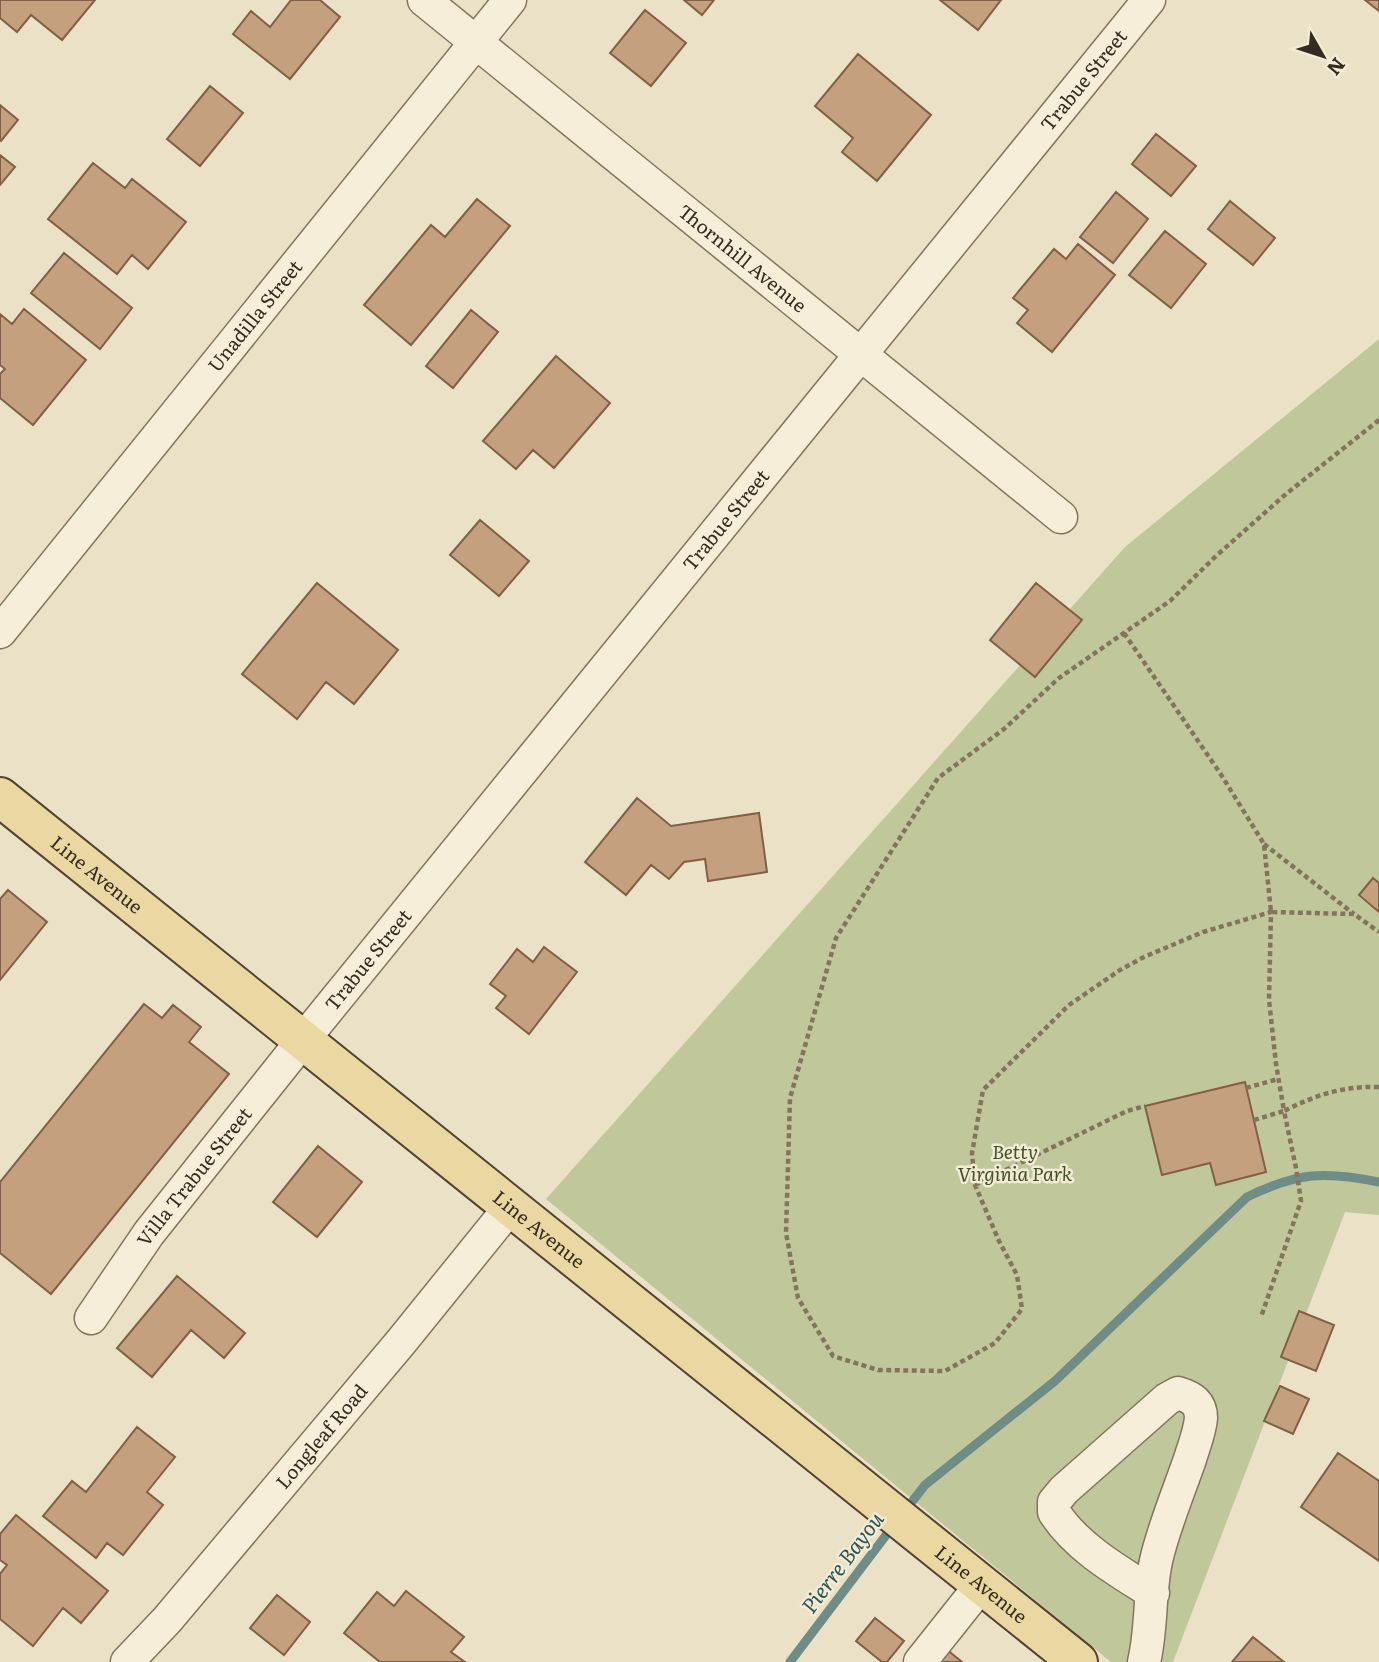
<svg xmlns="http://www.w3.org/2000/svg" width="1379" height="1662" font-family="Literata,serif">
<rect width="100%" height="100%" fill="#eae1c6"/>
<path fill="#c0c79b" d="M1379 339V1215L1345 1212 1173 1662H1111L546 1199 1125 547Z"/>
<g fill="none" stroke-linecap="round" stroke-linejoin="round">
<path stroke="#6f8c86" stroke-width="9" d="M904 1512 925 1485 1055 1381 1247 1197C1298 1172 1325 1171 1379 1182
M790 1662 893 1526"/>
</g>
<path fill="#c5a07f" stroke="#816045" stroke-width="2" d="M0 0H95L62 40 31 15 17 32 0 18Z
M291 0H320L340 17 290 79 233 34 251 11 270 27Z
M684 0H714L702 15Z
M940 0H1001L978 30Z
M1365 0H1379V11Z
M645 10 686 43 651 86 610 53Z
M858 54 931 115 877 181 842 152 853 138 815 106Z
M210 86 243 113 200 166 167 139Z
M0 105 18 120 1 141 0 140Z
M1156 134 1196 166 1171 196 1132 164Z
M0 155 15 167 0 185Z
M93 163 125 188 132 179 186 222 148 269 132 255 117 274 48 219Z
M1116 192 1148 219 1113 263 1080 237Z
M477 199 510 226 411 345 364 305 431 225 445 237Z
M1230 201 1275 238 1253 265 1208 229Z
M1165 231 1206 264 1171 308 1129 275Z
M1078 244 1115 275 1052 352 1017 323 1028 310 1013 298 1054 249 1066 259Z
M64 253 132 308 100 349 31 293Z
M24 309 86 360 33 425 0 398V374L5 369 0 365V314L12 324Z
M471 310 498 332 453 388 426 366Z
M556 356 610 403 554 468 533 450 516 469 483 441Z
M480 520 529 561 499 596 450 555Z
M317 583 398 650 354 704 326 682 297 719 242 674Z
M1036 583 1082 620 1035 677 990 640Z
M637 798 671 826 759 813 767 872 708 881 705 859 684 862 669 879 651 865 626 895 585 862Z
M1373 878 1379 883V912L1359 895Z
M8 890 47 922 0 980V899Z
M544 947 577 972 529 1034 496 1008 506 996 490 984 517 949 533 962Z
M144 1004 162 1018 173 1005 201 1027 189 1042 229 1074 51 1294 0 1253V1182Z
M1245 1082 1266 1172 1216 1185 1210 1163 1162 1175 1145 1106Z
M318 1146 362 1182 317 1237 273 1202Z
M177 1276 245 1333 224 1358 191 1330 152 1377 117 1348Z
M1299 1311 1334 1325 1316 1371 1281 1357Z
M1280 1386 1309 1399 1293 1434 1264 1421Z
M137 1427 175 1457 147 1492 163 1505 123 1555 107 1543 96 1558 43 1516 72 1481 86 1492Z
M1338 1453 1379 1481V1561L1301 1507Z
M16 1515 108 1591 81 1623 63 1608 33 1646 0 1619V1574L7 1565 0 1560V1534Z
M406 1591 464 1637 451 1652 465 1662H380L344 1633 377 1592 394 1606Z
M277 1595 310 1622 284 1655 250 1628Z
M875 1618 904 1641 887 1662H882L856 1641Z
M1253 1637 1284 1662H1232Z
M945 1648 962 1662H934Z"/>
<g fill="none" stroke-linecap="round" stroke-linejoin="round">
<g stroke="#84745d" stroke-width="35">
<g id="minor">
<path id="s1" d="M424 0 1061 517"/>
<path id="s2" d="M0 632 510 0"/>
<path id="s3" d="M91 1318 149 1233 303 1040 1149 0"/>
<path id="s4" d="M127 1662 167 1620 401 1342 511 1206"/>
<path d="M920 1662 982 1584"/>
<path d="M1144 1662C1152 1629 1149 1594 1156 1561 1163 1529 1179 1491 1190 1459 1194 1446 1200 1431 1201 1418 1201 1402 1191 1397 1178 1393L1167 1399 1064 1490 1054 1502V1512C1076 1547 1118 1571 1153 1593"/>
</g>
</g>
<g stroke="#524231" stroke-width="42">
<g id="major">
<path id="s5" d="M0 797 1078 1662"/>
</g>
</g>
<path stroke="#84745d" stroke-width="4.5" stroke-dasharray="5 3.5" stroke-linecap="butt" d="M1379 420 1286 494 1216 556 1170 601 1059 678 1004 729 938 778 836 938 790 1098 786 1233 798 1298 833 1356 878 1370 945 1371 995 1343 1022 1309 1017 1275 999 1241 975 1185 972 1153 983 1090 1069 1005 1120 970 1144 957 1203 932 1271 912 1269 1000 1276 1064 1284 1111C1316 1095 1342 1086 1379 1087
M1124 633 1220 773 1264 844 1271 912 1354 914 1379 932
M1264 844 1354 914
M1246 1088 1278 1079
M1254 1120 1284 1111 1296 1168 1301 1201 1261 1317
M975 1185 1127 1111 1145 1106"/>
<use href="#minor" stroke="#f6eed9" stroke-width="32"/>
<use href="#major" stroke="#ead7a1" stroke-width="38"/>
</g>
<g text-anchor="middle" stroke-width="5" stroke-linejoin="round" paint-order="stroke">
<g font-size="19" fill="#362b20" stroke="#f2ebd5">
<text dy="7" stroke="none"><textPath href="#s3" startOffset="1587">Trabue Street</textPath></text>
<text dy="7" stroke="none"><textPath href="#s1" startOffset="410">Thornhill Avenue</textPath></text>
<text dy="7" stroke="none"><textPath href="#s2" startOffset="406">Unadilla Street</textPath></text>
<text dy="7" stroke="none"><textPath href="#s3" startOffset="1020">Trabue Street</textPath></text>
<text dy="7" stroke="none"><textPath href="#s5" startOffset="124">Line Avenue</textPath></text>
<text dy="7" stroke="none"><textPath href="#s3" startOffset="453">Trabue Street</textPath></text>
<text dy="7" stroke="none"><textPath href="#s3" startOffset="175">Villa Trabue Street</textPath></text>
<text dy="7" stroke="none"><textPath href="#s5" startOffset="691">Line Avenue</textPath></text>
<text dy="7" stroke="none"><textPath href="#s4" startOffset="298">Longleaf Road</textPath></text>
<text dy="7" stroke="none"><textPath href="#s5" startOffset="1258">Line Avenue</textPath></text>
</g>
<g font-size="19" font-style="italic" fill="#445028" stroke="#f2ebd5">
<text x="1015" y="1159">Betty<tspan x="1015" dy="22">Virginia Park</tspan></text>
</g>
<g font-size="21" font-style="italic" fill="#305453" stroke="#f2ebd5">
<text transform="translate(843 1563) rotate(-53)" y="7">Pierre Bayou</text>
</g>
</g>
<g transform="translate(1323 56) rotate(129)" stroke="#f2ebd5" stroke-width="5" paint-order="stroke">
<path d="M0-5L12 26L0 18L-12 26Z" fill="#362b20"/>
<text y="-10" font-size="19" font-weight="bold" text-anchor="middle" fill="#362b20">N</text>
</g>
</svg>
